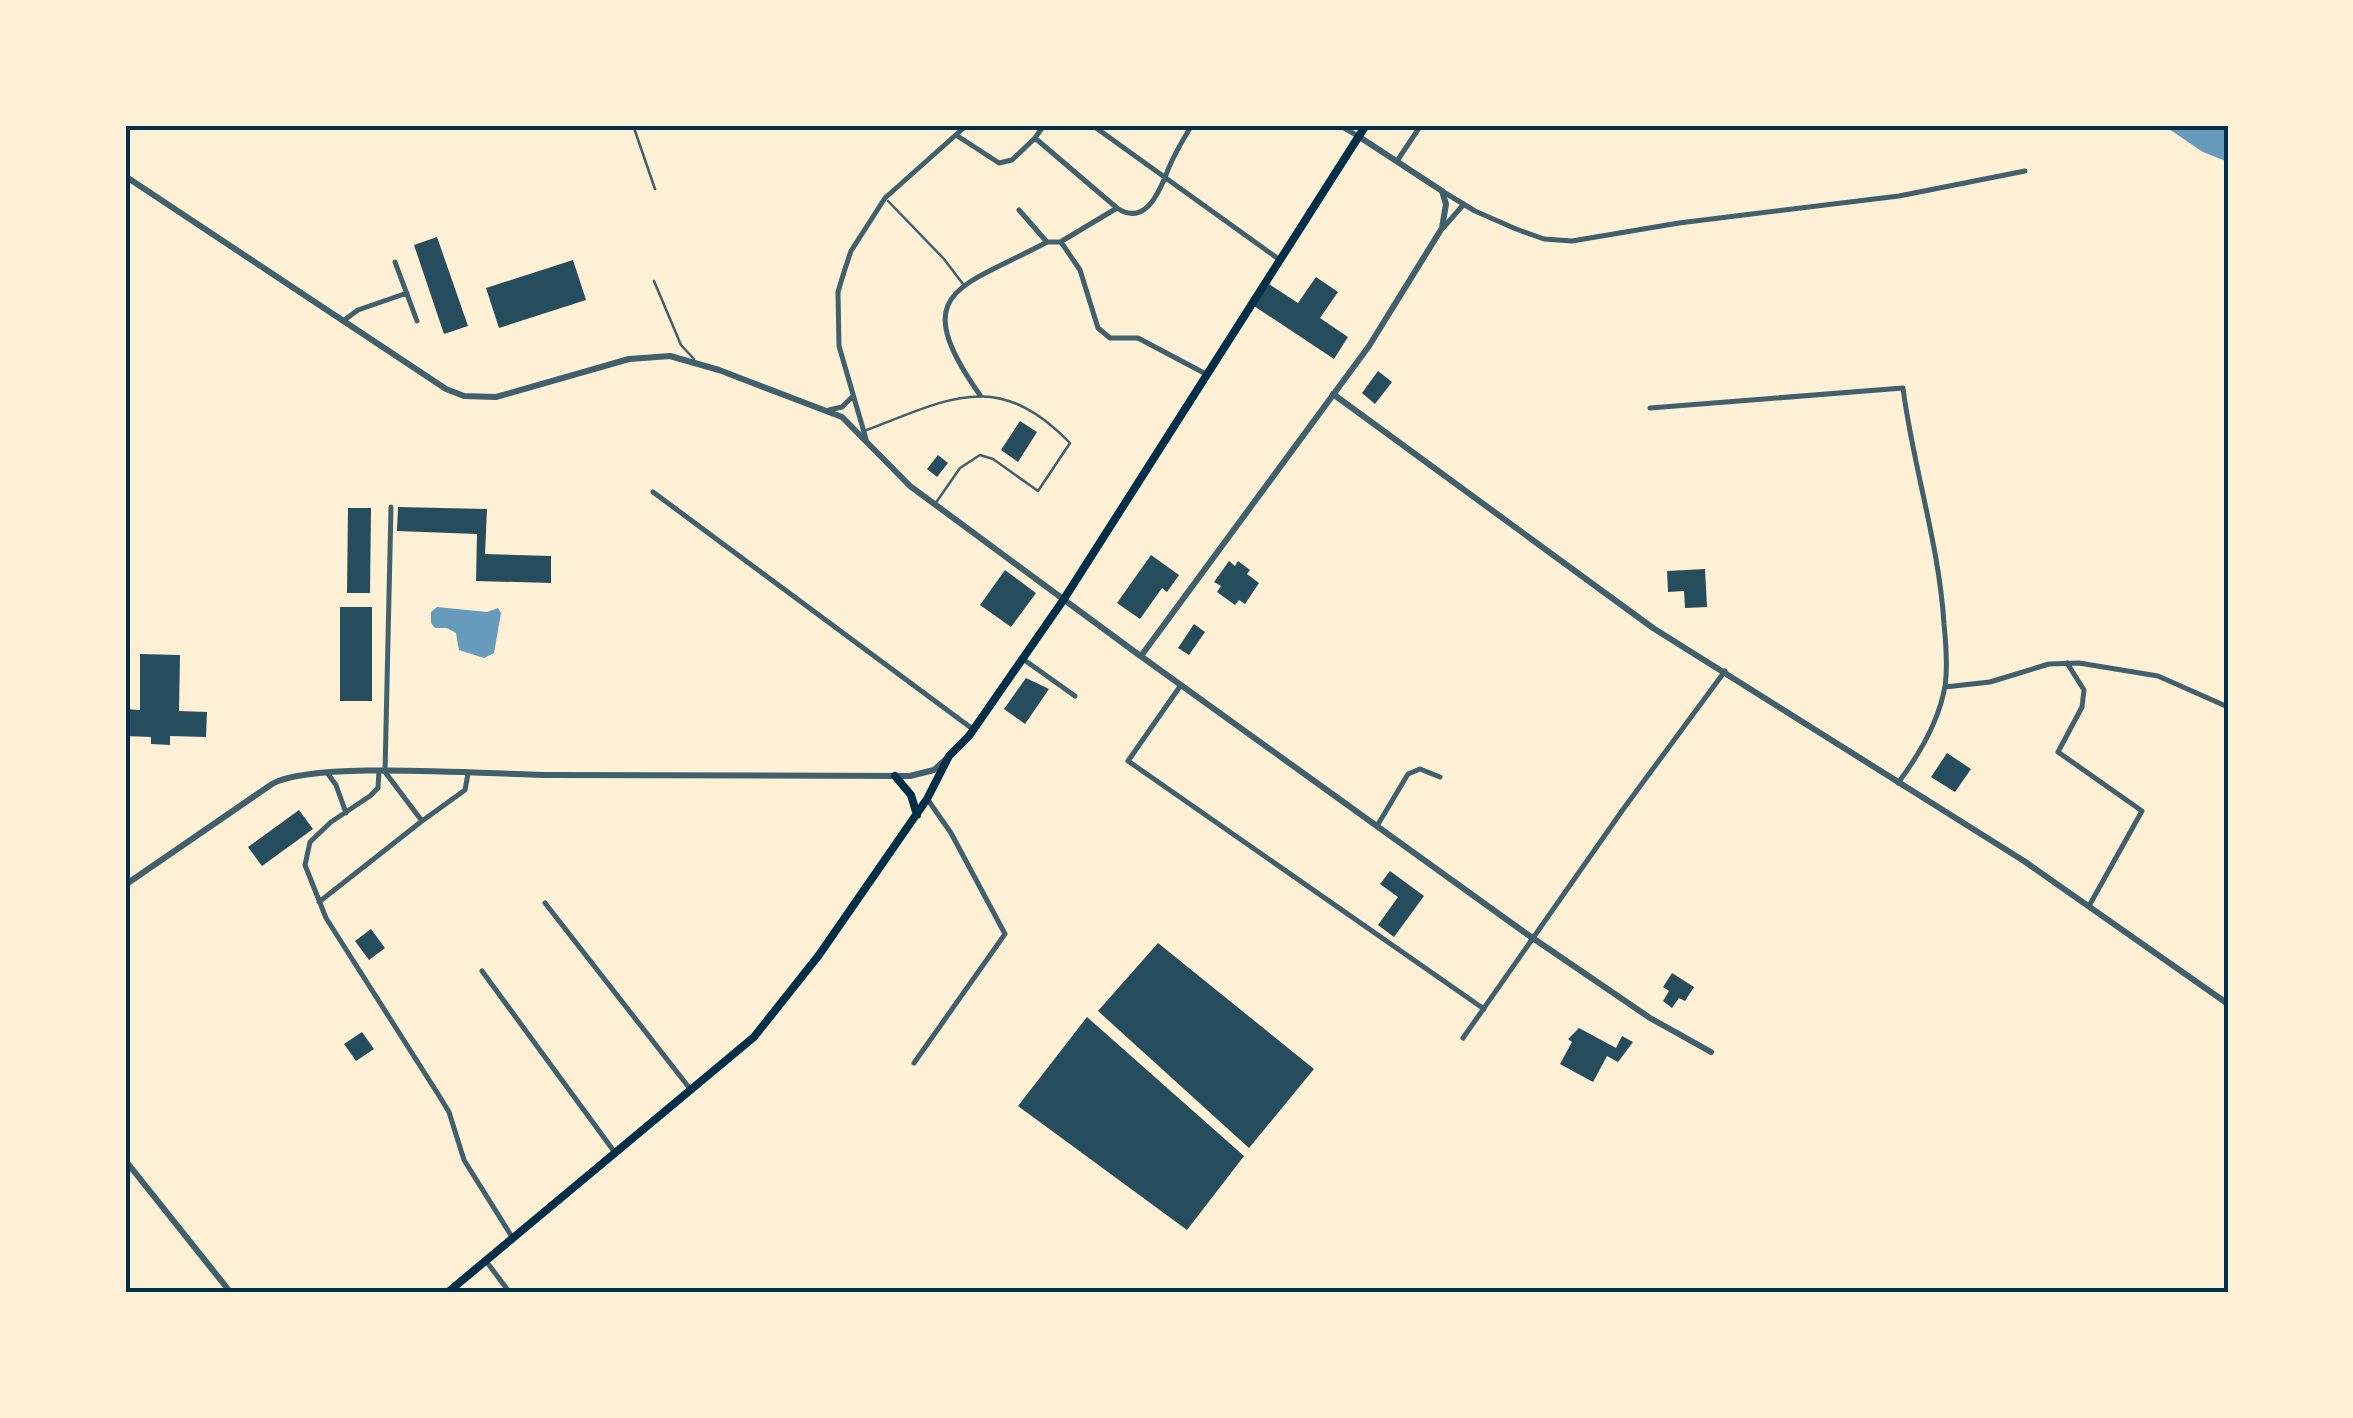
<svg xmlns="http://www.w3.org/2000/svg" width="2353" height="1418" font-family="'Roboto Condensed',sans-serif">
<rect width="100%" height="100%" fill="#fdf0d5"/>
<path fill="#669bbc" d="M2163 125H2228V162L2203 152Z
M437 607 487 612 498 608 501 613 494 653 484 658 459 650 456 633 447 628H435L431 623V612Z"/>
<path fill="#264d5e" d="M437 237 468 326 444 334 414 245Z
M573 260 586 300 499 328 486 288Z
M1316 277 1338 292 1320 318 1348 337 1334 359 1254 306 1269 284 1298 303Z
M1378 371 1392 382 1375 404 1362 393Z
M1020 421 1037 432 1018 462 1001 450Z
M938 455 948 463 937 477 927 469Z
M398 507 487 509 485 554 551 556V583L476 581 477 534 397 531Z
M348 508H371L370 593H347Z
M1151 555 1179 575 1167 592 1162 588 1140 619 1117 603Z
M1229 561 1235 566 1238 561 1250 570 1247 574 1259 583 1245 604 1239 600 1235 605 1217 592 1221 586 1214 582Z
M1705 569 1707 607 1685 608 1684 591 1668 592 1667 571Z
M1005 570 1036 593 1011 627 980 605Z
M340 607H372V701H340Z
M1194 624 1205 632 1189 655 1178 648Z
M140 654 180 655 179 711 207 712 206 737 170 736V745L151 744V737L125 736V709L140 710Z
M1026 678 1049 689 1025 724 1004 709Z
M1947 753 1971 769 1955 792 1931 777Z
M299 810 313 829 262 866 248 847Z
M1390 871 1424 896 1394 937 1378 925 1398 897 1380 884Z
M371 929 385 948 369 960 355 941Z
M1158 943 1314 1069 1249 1148 1098 1011Z
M1672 973 1694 987 1685 1001 1679 998 1672 1008 1663 1001 1669 991 1663 987Z
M1087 1017 1244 1156 1187 1230 1018 1106Z
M1579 1028 1616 1048 1622 1036 1633 1042 1618 1062 1607 1056 1593 1082 1560 1064 1572 1042 1568 1039Z
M362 1032 374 1049 356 1061 344 1044Z"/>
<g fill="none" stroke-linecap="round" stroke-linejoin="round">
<path stroke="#3f606c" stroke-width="2.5" d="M633 125 655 189
M888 201 944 259 963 284
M654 281 681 345 694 359
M864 431C947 400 997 367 1070 443L1038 491 993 459 980 455 960 468 935 504"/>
<path stroke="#3f606c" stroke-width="5" d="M1092 125 1280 260
M1339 125 1358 136
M956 135 999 163 1012 160 1035 138 1117 208 1062 241
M1035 138 1044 125
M1397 161 1421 125
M1442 191 1475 211 1516 229 1544 239 1572 241 1679 223 1899 196 2025 171
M1117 208C1144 226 1158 195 1166 175 1172 158 1182 141 1192 125
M1019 210 1047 242H1061L1080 270 1098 328 1110 338H1138L1206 374
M1443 228 1464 204
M395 262 417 321
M343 321 358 310 407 293
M980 395C905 289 962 288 1047 242
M1650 408 1903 388C1913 467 1939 543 1944 624 1946 644 1948 666 1945 686 1939 721 1919 755 1898 783
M829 410 842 407 852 397
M866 439 839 346 838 292 844 272 851 251 885 198 967 125
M653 492 974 730
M391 507 385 772 422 821 465 790 468 774
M1023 659 1075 696
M2067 663 2084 690 2082 707 2058 752 2142 811 2089 906
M1181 685 1128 761 1484 1009
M1945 687 1990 682 2049 664 2079 663 2158 676 2228 707
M379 771 378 788 370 796 331 822 310 842 305 865 326 918 438 1094 449 1112 464 1160 512 1237
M328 774 336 785 346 813
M1377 826 1408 774 1420 769 1440 777
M319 902 422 821
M545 903 691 1090
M482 971 616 1154
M1463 1038 1624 808 1725 671
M914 1063 1005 934 951 833 928 800
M486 1261 510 1293"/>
<path stroke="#3f606c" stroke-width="6" d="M125 131 128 125
M125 176 446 389 464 396 496 397 629 359 670 356 719 370 842 417 910 486 1135 652 1524 932 1650 1018 1711 1052
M1333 394 1653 628 2024 861 2228 1004
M1141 656 1369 346 1442 228 1446 204 1442 191 1358 136
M125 885 272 784C313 760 496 775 552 775 671 776 790 776 910 776L934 770 945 760
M125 1160 231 1293"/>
<path stroke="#003049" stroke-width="8" d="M895 776 911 795 917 815
M447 1293 754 1037 819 955 927 799 949 756 969 736 1064 599 1366 125"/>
</g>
<rect width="2353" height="1418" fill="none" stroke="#fdf0d5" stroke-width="255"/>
<rect x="128" y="128" width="2098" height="1162" fill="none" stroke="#003049" stroke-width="4"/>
</svg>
